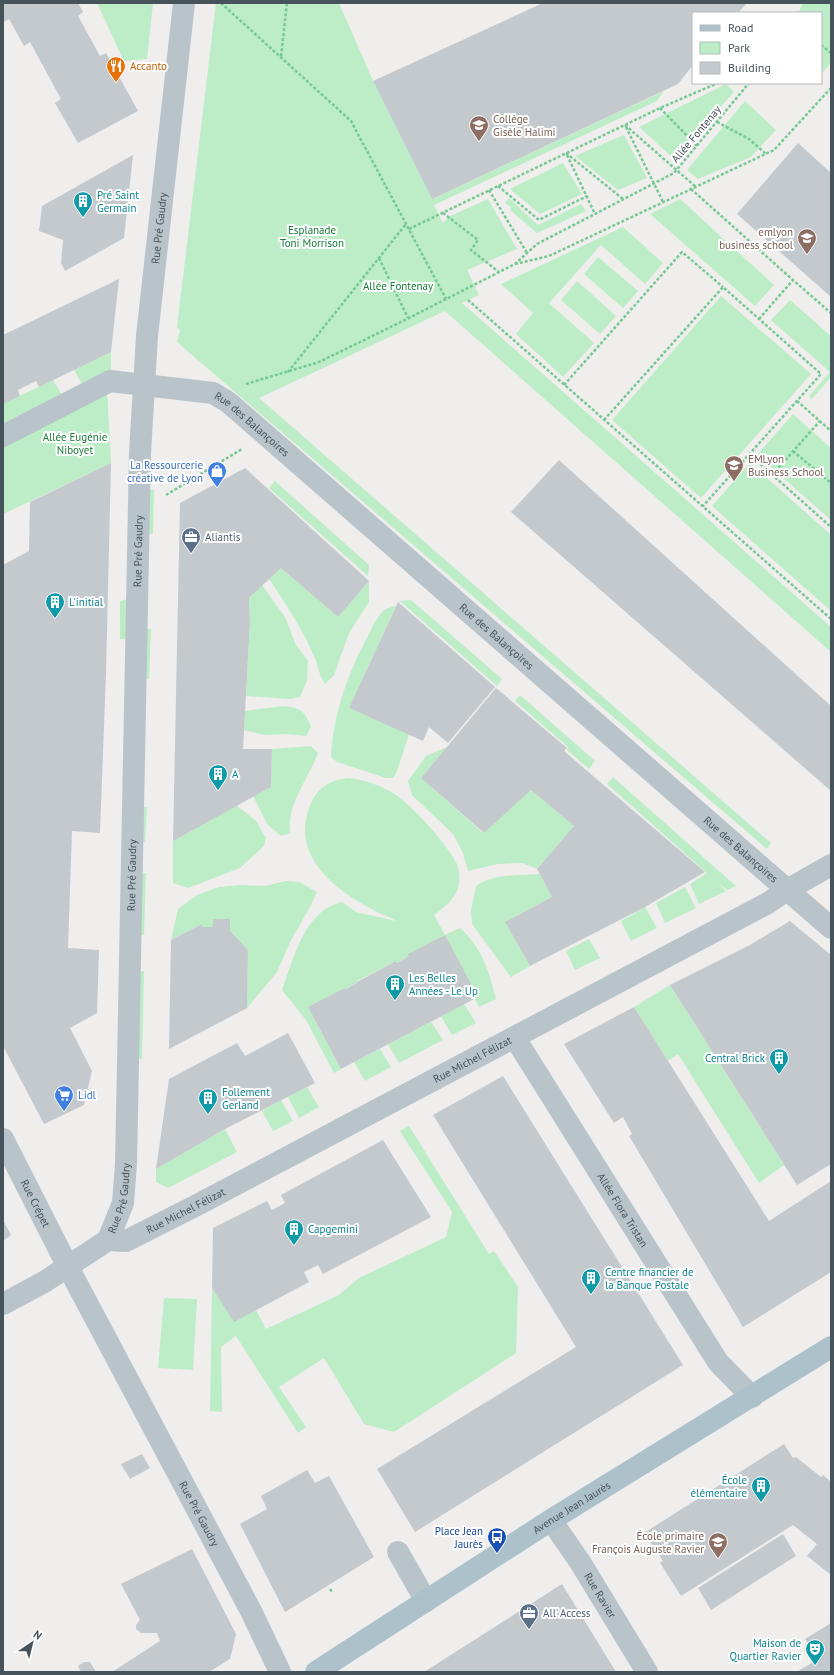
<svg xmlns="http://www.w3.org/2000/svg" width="834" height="1675" font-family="'PT Sans',sans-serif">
<rect width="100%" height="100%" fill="#f0eded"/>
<path fill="#bcedc7" d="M97 3H153L147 59 124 61Z
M216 3H339L373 81 432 199 664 91 657 101 434 205 443 223 448 217 488 199 517 249 467 270 479 295 462 303 831 627V652L445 311 259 398 771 843 767 849 177 342 180 330 177 327Z
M803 3H831V63L821 74V13H798Z
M726 84 734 92 674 159 639 127Z
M745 101 776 130 751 157 698 179 687 170Z
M624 135 647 178 618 190 575 156Z
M563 163 582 194 540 214 510 189Z
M509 198 538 225 581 204 586 211 537 233 510 210 511 207 505 203Z
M680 199 774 285 755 306 650 214Z
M623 227 663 263 645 284 601 245 549 303 594 343 563 377 516 334 533 313 501 284Z
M598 257 638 291 623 308 584 274Z
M577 281 616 316 600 334 561 300Z
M721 296 811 374 701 498 612 420Z
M790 300 831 336V377L812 399 809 396 830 372 771 320Z
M111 352V372L83 386 74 370Z
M53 380 62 395 3 424V404Z
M107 388 111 463 3 514V442Z
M793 414 831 448V520L757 455Z
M750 463 831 535V611L712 506Z
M275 481 369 565 368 576 269 488Z
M146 488 154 490 153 534 144 533Z
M281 568 338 617 369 581V602L349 633 334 675 325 684C318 674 319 666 314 656 302 628 285 603 269 579Z
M262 585 285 617 296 645 308 661 307 680 300 697 291 699 246 696 250 622 249 598Z
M128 599V639H120V601Z
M411 600 502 679 497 686 400 601Z
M396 606 349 708 409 734 396 774 393 778H386L337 762 331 757C333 715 348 673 368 636 372 627 377 617 384 610 387 608 392 607 396 606Z
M142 628 151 629 149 679H141Z
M520 695 595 761 589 769 567 750 568 747 515 701Z
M283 706C301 708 304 710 311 727L306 736 287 734 265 735 244 730 245 711Z
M311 746 318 753C308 780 287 803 290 833L281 836 267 824 253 796 271 787 272 749Z
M447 747 421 778 483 833 531 790 574 826 537 869 552 897 505 922 530 966 511 977 472 924 471 910 476 886C494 873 518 876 540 874L537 869 522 863 498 864 468 871 463 853 453 834 412 795 408 781 426 756Z
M613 777 736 886 727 890 719 884 726 891 699 904 690 884 707 873 607 784Z
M349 778C364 780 380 785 393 793 411 804 448 845 457 864 459 869 460 876 459 882 458 897 445 907 434 915L445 935 460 928C481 946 490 973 496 999L479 1007 475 999 478 997 444 935 397 963 396 961 357 981V983L345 990V989L308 1007 341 1069 334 1073 306 1020 282 990C292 963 300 928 324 910 329 906 336 904 342 902L356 912 396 921C390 917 383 915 377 912 337 891 289 857 310 806 317 787 330 780 349 778Z
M236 805 256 821 266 838 264 846 240 868 188 888 173 883V841Z
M147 807 145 842H135L136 808Z
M136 873H146L144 935 133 934Z
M286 881 299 882 317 892 310 907 290 942 277 972 247 1008 248 950 230 931V919H213V927H202V924L171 940 178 909 197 895 219 887 241 885 265 886Z
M685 887 696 908 665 923 656 903Z
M645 907 657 928 631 941 621 921Z
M589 939 600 958 575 970 566 951Z
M144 971 142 1059H130L133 972Z
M670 985 784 1165 759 1183 678 1054 668 1061 634 1007Z
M464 1004 476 1023 452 1035 441 1016Z
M431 1022 443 1040 399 1063 388 1044Z
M380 1049 391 1067 365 1081 354 1062Z
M307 1087 319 1107 299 1118 288 1097Z
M281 1100 293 1121 273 1131 262 1111Z
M409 1126 489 1254 494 1251 518 1287 516 1353 394 1432 364 1424 324 1358 279 1387 306 1427 298 1433 236 1336 221 1347 222 1412 210 1411 212 1288 234 1321 256 1310 266 1329 339 1295 359 1278 446 1237 452 1212 400 1131Z
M225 1129 237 1152 168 1188 156 1182V1169Z
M164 1298 197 1299 193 1370 158 1368Z"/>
<path fill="#c4c9cd" d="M3 3H78L83 12 78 16 100 56 106 53 138 111 78 143 55 103 61 99 30 42 24 46 9 19 3 22Z
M543 3H747L738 13H693V65L678 84 432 199 373 81Z
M798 143 831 173V297L737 214Z
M133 155 124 238 65 271 61 263 63 240 39 231 42 206Z
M119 279 111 352 39 387 36 381 18 390 20 396 3 404V335Z
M559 460 831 706V791L511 512Z
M111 463 106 673 100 833 72 831 68 948 99 950 97 1013 70 1028 92 1071 84 1105 44 1124 3 1046V565L29 551 30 502Z
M245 468 369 581 338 617 281 568 249 598 250 622 243 749H272L271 787 173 841 180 503Z
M398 602 495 687 448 743 429 727 423 741 349 708Z
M496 688 567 748 564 751 705 872 645 907 530 966 505 922 552 897 537 869 574 826 531 790 484 833 421 778Z
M213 919H230V931L248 950 247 1008 169 1049 171 940 202 924V927H213Z
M790 921 831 955V1164L797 1185 670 985 750 945Z
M445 935 478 997 341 1069 308 1007 345 988V990L357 983V982L396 961 397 963 409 956 408 954Z
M634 1007 769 1221 831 1181V1272L743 1327 629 1136 632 1134 623 1117 614 1123 564 1044Z
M288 1033 315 1083 225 1129 156 1169 169 1079 237 1043 245 1056Z
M503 1076 683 1365 415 1532 377 1469 576 1347 433 1115Z
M383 1140 431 1217 323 1274 318 1265 304 1272 309 1282 234 1322 212 1288 213 1228 267 1201 272 1210 285 1203 281 1195Z
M3 1220 11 1235 3 1241Z
M784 1444 793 1458 796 1457 821 1477 823 1475 831 1482V1575L807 1556 817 1544 793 1525 681 1596 660 1563 663 1561 644 1533Z
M142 1454 150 1468 130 1479 121 1464Z
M307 1470 315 1483 329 1476 374 1557 285 1612 240 1524 267 1509 261 1496Z
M783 1534 796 1556 711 1610 698 1588Z
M192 1549 236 1634 230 1659 209 1672H112L160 1641 157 1633H141L136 1629V1625L140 1620 121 1584Z
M562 1584 616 1672H424Z
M831 1623V1672H797L818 1659 805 1639Z
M84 1662H90L96 1672H81L78 1666Z"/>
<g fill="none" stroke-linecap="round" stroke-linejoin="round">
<path stroke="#75c993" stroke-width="2.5" stroke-dasharray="3 2" stroke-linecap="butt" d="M221 3 351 121 446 299
M821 45 831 53
M281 56 287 3
M660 108 697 146
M717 122 749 139 766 154
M625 125 696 187
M626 127 663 202
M566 153 623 199
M567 155 595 214
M498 186 539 220 587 196
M691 189 793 280
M489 190 527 253
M443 213 478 240 471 250 499 272
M409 229 660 108 718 83
M379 258 408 318
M515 264 549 256 774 150 831 88
M468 300 831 619
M759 319 793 280 831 313
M288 372 406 224
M246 384 319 362 401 322 515 264 537 244 674 173 749 83
M564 385 682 252 723 287
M797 401 831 431
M604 420 723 287 821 374 703 506
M793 451 831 483
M749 454 831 527
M772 475 820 421
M166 495 242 449
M330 1589 333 1593"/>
<g stroke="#b8c4ca" stroke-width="22">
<path id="s1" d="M3 436 110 381 213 393 228 402 831 928"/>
<path id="s2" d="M515 1038 718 1362 752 1397"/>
<path id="s3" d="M3 1139 68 1267 251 1611 280 1672"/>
<path id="s4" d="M108 1240 126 1241 199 1204 768 903 787 890 831 865"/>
<path id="s5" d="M3 1304 44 1282 108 1240 123 1203 126 1164 140 453 147 336 184 3"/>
<path id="s6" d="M551 1520 580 1562 647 1672"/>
<path d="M398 1552 426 1601"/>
</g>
<path stroke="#adc1cb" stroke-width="22" id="s7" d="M316 1672 551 1520 831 1347"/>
</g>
<defs>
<g id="restaurant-pin" transform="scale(1)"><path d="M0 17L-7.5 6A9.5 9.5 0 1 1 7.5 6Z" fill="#e8710a" stroke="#fff"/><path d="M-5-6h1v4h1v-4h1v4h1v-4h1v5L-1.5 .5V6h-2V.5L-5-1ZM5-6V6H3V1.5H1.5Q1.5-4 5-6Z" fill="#fff"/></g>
<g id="school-pin" transform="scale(1)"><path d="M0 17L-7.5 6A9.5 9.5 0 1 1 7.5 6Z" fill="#8d6e63" stroke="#fff"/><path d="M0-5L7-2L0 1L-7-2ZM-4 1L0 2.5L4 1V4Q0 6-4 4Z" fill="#fff"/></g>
<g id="building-pin" transform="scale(1)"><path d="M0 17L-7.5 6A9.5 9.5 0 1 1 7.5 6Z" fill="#0f9aa8" stroke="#fff"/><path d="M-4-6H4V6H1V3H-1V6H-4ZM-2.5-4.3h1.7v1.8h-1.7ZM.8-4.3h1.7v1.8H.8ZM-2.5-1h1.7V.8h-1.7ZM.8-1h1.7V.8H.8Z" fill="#fff"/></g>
<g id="university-pin" transform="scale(1)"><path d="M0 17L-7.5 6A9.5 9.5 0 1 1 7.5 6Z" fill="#8d6e63" stroke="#fff"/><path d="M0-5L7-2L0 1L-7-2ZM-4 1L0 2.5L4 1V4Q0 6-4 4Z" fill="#fff"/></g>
<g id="shop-pin" transform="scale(1)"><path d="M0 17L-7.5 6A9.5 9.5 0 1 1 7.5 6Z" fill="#3f7fe0" stroke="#fff"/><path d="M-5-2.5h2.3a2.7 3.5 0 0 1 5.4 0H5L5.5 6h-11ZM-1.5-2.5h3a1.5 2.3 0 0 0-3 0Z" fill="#fff"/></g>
<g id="office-pin" transform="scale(1)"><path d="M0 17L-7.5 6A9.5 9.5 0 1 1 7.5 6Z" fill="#5c6f8a" stroke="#fff"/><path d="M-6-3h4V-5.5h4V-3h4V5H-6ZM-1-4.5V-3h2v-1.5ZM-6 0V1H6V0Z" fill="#fff"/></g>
<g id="supermarket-pin" transform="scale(1)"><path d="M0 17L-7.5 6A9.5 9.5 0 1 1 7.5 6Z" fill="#3f7fe0" stroke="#fff"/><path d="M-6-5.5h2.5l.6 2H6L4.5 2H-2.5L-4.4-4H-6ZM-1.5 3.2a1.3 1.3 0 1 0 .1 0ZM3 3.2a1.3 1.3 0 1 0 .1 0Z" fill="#fff"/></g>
<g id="bus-pin" transform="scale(1)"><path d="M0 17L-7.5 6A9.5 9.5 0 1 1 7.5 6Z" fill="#1a4fb4" stroke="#fff"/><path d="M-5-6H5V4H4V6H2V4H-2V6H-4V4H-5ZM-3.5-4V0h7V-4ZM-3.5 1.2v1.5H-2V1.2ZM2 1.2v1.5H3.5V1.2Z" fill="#fff"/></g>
<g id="theatre-pin" transform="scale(1)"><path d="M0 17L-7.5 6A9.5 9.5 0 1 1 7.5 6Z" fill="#0f9aa8" stroke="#fff"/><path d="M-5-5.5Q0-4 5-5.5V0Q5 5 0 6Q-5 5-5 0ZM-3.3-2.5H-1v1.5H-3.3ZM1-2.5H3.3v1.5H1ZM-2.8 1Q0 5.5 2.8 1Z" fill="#fff"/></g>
</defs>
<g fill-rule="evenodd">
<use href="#restaurant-pin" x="116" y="66"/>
<use href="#school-pin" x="479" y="125"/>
<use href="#building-pin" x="83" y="201"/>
<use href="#university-pin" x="807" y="238"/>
<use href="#university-pin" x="734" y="465"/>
<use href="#shop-pin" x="217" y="471"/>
<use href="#office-pin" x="191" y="537"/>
<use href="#building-pin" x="55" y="602"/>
<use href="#building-pin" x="218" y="774"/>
<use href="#building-pin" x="395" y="984"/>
<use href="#building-pin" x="779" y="1058"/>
<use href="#supermarket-pin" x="64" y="1095"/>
<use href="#building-pin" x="208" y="1098"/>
<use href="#building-pin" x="294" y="1229"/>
<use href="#building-pin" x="591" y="1278"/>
<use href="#building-pin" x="761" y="1486"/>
<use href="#bus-pin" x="497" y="1537"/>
<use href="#school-pin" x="718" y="1542"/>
<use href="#office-pin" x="529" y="1613"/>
<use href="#theatre-pin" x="815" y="1649"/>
</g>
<g text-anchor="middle" stroke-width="4" stroke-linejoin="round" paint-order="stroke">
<g font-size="11" fill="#c56008" stroke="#fff" text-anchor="start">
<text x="130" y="70">Accanto</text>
</g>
<g font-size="11" fill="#785e54" stroke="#fff" text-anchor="start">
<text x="493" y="123">Collège<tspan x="493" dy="13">Gisèle Halimi</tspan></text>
<text x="793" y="236" text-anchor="end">emlyon<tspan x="793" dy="13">business school</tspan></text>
<text x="748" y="463">EMLyon<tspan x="748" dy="13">Business School</tspan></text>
<text x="704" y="1540" text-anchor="end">École primaire<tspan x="704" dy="13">François Auguste Ravier</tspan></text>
</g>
<g font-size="11" fill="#46535a" stroke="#fff">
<text transform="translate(696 134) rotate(-50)" y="4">Allée Fontenay</text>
<text dy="4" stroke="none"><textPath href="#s5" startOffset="1139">Rue Pré Gaudry</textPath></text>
<text dy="4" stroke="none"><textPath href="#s1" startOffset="274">Rue des Balançoires</textPath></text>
<text dy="4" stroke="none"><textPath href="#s5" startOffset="815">Rue Pré Gaudry</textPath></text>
<text dy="4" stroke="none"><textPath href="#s1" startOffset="598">Rue des Balançoires</textPath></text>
<text dy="4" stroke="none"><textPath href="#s1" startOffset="922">Rue des Balançoires</textPath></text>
<text dy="4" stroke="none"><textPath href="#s5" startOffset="491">Rue Pré Gaudry</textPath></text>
<text dy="4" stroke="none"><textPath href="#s4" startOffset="409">Rue Michel Félizat</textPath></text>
<text dy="4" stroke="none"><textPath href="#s5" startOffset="167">Rue Pré Gaudry</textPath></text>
<text dy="4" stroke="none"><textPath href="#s3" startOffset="72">Rue Crépet</textPath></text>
<text dy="4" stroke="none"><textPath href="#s2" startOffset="203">Allée Flora Tristan</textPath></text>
<text dy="4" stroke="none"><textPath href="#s4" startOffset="85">Rue Michel Félizat</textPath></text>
<text dy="4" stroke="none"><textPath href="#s7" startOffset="304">Avenue Jean Jaurès</textPath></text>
<text dy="4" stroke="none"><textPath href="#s3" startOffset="423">Rue Pré Gaudry</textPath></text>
<text dy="4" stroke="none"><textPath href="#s6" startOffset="90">Rue Ravier</textPath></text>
</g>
<g font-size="11" fill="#0d838f" stroke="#fff" text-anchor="start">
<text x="97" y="199">Pré Saint<tspan x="97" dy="13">Germain</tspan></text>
<text x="69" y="606">L'initial</text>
<text x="232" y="778">A</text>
<text x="409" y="982">Les Belles<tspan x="409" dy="13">Années - Le Up</tspan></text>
<text x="765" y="1062" text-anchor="end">Central Brick</text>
<text x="222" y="1096">Follement<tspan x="222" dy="13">Gerland</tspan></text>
<text x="308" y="1233">Capgemini</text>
<text x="605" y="1276">Centre financier de<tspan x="605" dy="13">la Banque Postale</tspan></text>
<text x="747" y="1484" text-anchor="end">École<tspan x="747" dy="13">élémentaire</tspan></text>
<text x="801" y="1647" text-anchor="end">Maison de<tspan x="801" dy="13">Quartier Ravier</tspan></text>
</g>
<g font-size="11" fill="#19783a" stroke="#fff">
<text x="312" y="234">Esplanade<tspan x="312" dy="13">Toni Morrison</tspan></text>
<text x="398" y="290">Allée Fontenay</text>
<text x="75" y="441">Allée Eugénie<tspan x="75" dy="13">Niboyet</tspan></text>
</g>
<g font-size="11" fill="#366cbe" stroke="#fff" text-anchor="end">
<text x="203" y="469">La Ressourcerie<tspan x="203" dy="13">créative de Lyon</tspan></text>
<text x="78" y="1099" text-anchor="start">Lidl</text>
</g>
<g font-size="11" fill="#4e5e75" stroke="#fff" text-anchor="start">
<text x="205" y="541">Aliantis</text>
<text x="543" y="1617">All' Access</text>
</g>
<g font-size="11" fill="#164399" stroke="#fff" text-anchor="end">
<text x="483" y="1535">Place Jean<tspan x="483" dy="13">Jaurès</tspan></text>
</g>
</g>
<rect width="834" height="1675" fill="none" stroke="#46535a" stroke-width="8"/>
<rect x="692" y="12" width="130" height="72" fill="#ffffff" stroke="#b5babd"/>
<rect x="700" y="25" width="20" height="6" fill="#adc1cb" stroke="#b5babd"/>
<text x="728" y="32" font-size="12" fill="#46535a">Road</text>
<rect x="700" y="42" width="20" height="12" fill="#bcedc7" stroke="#b5babd"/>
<text x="728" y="52" font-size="12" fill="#46535a">Park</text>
<rect x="700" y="62" width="20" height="12" fill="#c4c9cd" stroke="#b5babd"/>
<text x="728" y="72" font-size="12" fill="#46535a">Building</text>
<g transform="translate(32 1643) rotate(35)" stroke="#ffffff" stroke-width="3" paint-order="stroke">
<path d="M0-3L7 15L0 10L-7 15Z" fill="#46535a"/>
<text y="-6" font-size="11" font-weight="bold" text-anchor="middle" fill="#46535a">N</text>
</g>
</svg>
